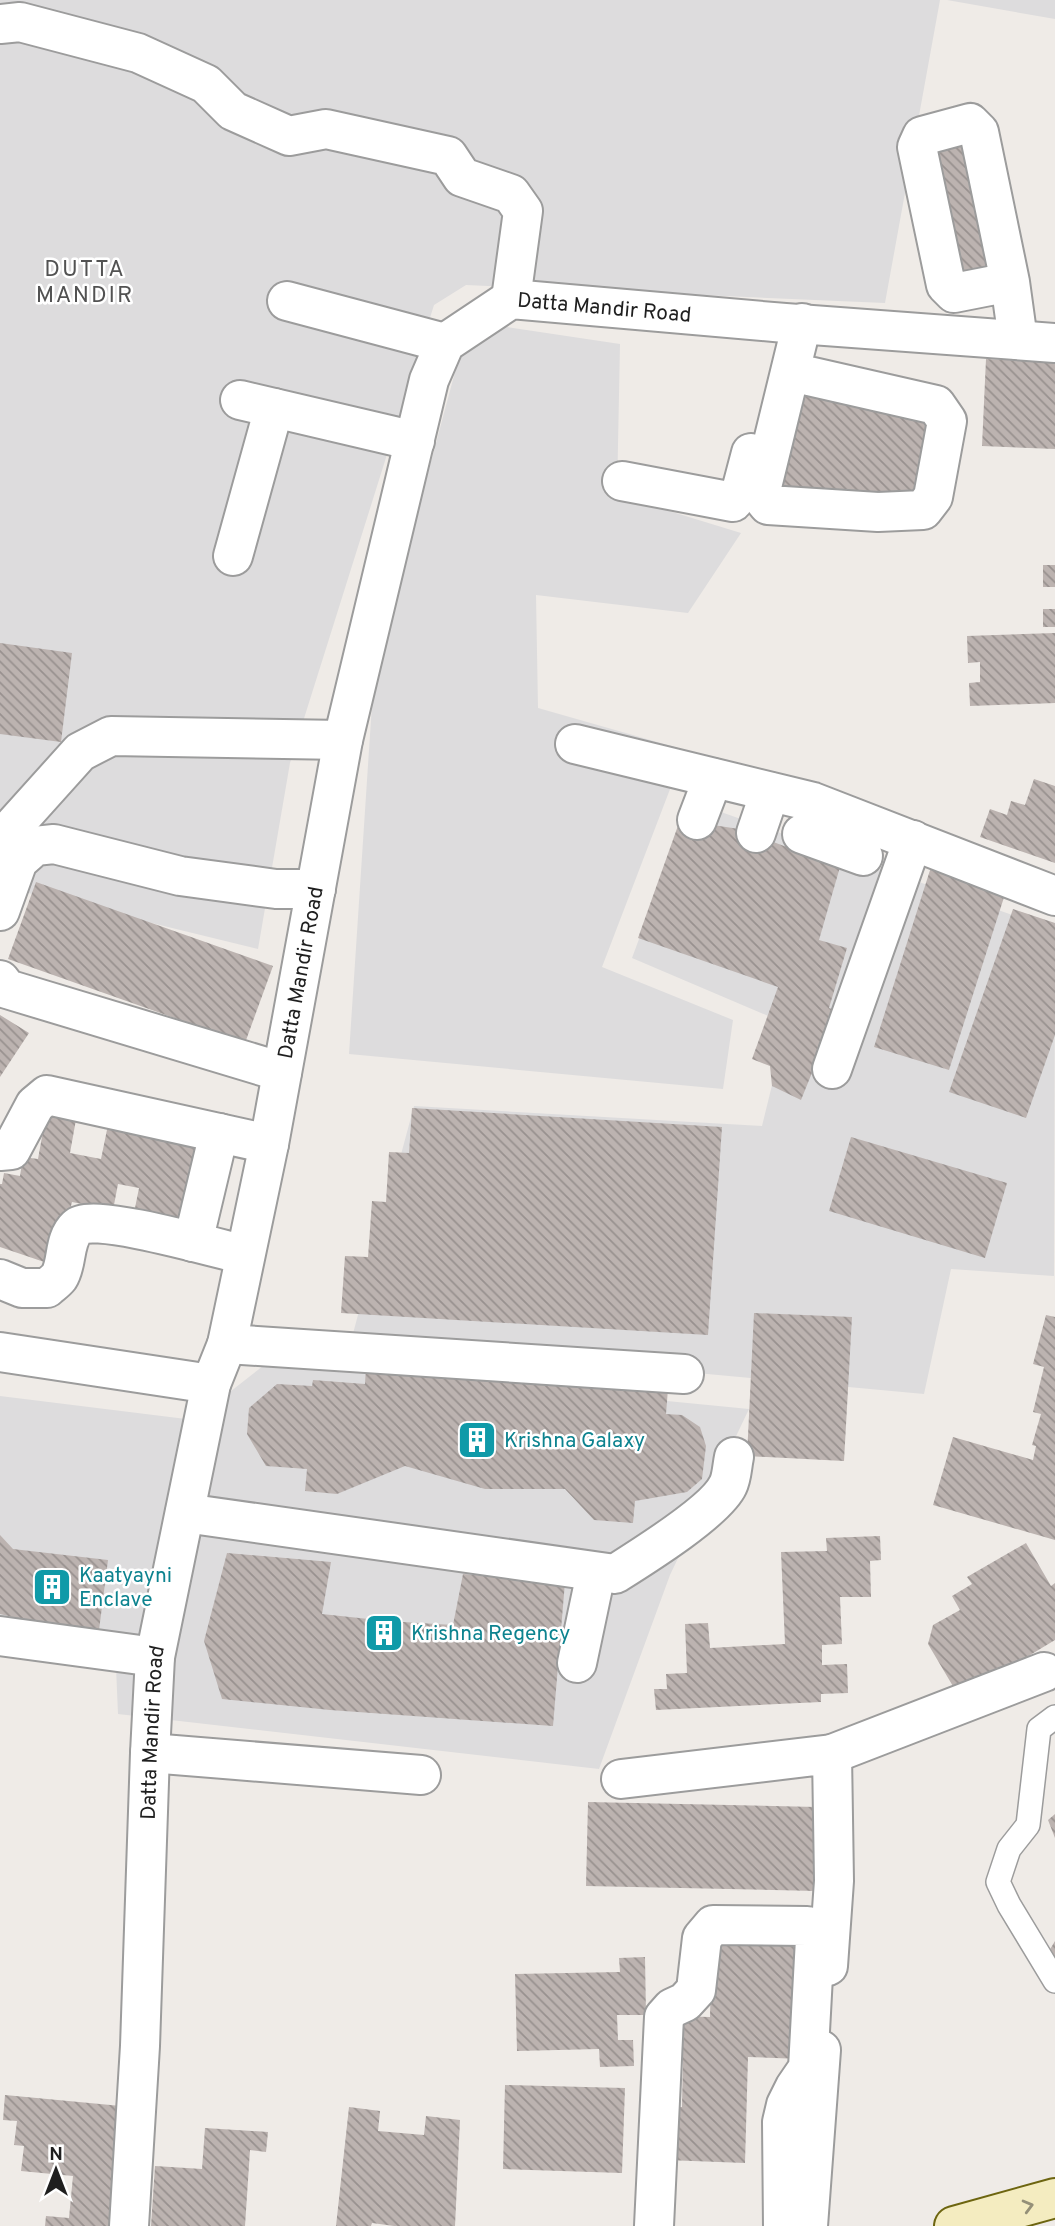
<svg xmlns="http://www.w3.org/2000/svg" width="1055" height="2226" font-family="Overpass,sans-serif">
<defs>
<pattern id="building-back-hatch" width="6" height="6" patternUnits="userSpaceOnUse" patternTransform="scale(1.75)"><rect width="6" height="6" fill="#bcb3b0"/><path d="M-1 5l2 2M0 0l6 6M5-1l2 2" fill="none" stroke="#98918f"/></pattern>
</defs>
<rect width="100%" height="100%" fill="#efebe7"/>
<path fill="#dddcdd" d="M0 0H940L885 303 466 285 434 305 290 763 258 949 0 886Z
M947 0H1055V19Z
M507 327 620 344 617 495 741 533 688 613 536 595 538 708 685 750 602 967 733 1020 723 1089 349 1054 374 674 462 346Z
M690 801 1055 930 1054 1276 951 1269 924 1394 351 1341 414 1106 762 1126 787 1024 632 958Z
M268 1362 749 1409 670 1575 599 1769 118 1714 116 1667 0 1652V1396L194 1420Z"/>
<path fill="url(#building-back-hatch)" d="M970 132 1003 274 953 285 920 143Z
M986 359 1055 362V449L982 446Z
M800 376 940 415 921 500 770 495Z
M1043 565H1055V587H1043Z
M1043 609H1055V627H1043Z
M1055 633V703L970 706 969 683 980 682V662L968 663 967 636Z
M0 643 72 653 61 742 0 734Z
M1034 779 1055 786V863L980 837 990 809 1007 815 1011 801 1025 805Z
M680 820 739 829 840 867 819 940 847 948 829 1008 837 1011 801 1100 772 1086 770 1066 752 1059 778 987 638 938Z
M931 867 1006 891 949 1070 874 1047Z
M36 882 273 966 245 1043 8 959Z
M1013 909 1055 923V1035L1026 1118 949 1092Z
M0 1015 29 1033 0 1077Z
M412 1108 722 1127 708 1335 341 1313 345 1256 368 1257 372 1201 386 1202 389 1152 409 1153Z
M47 1109 77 1114 70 1153 101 1159 109 1120 212 1139 193 1225 134 1213 139 1188 118 1184 113 1210 72 1202 56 1266 0 1247V1184H2L4 1173 20 1176 23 1157 38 1159Z
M851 1137 1007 1183 985 1258 829 1211Z
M754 1313 852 1317 844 1461 747 1456Z
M1046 1315 1055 1317V1540L933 1505 953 1437 1033 1460 1036 1446 1032 1445 1041 1414 1033 1412 1044 1367 1033 1364Z
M366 1366 668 1389 666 1414 682 1415 700 1427 706 1446 702 1479 687 1492 635 1501 633 1523 594 1520 565 1489H485L405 1466 337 1494 305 1491 307 1469 266 1466 247 1434 249 1408 277 1384 312 1386 313 1380 365 1384Z
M0 1535 13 1549 108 1560 98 1638 0 1614Z
M880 1536 881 1560 870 1561 871 1597H840L842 1644 822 1645V1665L847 1664 848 1693 821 1694V1702L656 1710 654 1689H667L666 1674 687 1673 685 1624 708 1623 710 1648 785 1644 781 1552 827 1551 826 1538Z
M1026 1543 1051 1586 1055 1583V1640L992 1678 957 1693 928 1644 933 1625 960 1610 952 1596 972 1584 967 1577Z
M227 1553 331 1562 322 1614 387 1621 453 1625 463 1574 565 1582 553 1726 330 1710 222 1699 204 1641Z
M588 1802 817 1807 816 1891 586 1886Z
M1055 1814V1838L1048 1820Z
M712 1934 804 1936 801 2059 748 2057 745 2163 666 2160 668 2107H682L683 2055 670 2054 671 2016 710 2017Z
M1055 1941V1959L1049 1951Z
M645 1957 646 2015H617L618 2040H633L634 2066 600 2067 599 2049 517 2051 515 1974 620 1972 619 1958Z
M505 2085 625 2088 622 2173 503 2169Z
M5 2095 121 2106 110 2226H45L46 2216 69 2218 73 2176 21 2171 24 2146 14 2145 17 2121 3 2120Z
M349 2107 380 2111 378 2131 424 2135 426 2116 460 2120 455 2226H394L372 2223 371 2226H336Z
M205 2128 268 2132 266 2152 250 2150 245 2226H151L155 2166 202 2169Z"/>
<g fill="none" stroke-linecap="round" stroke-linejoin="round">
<g stroke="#9c9c9c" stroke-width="26">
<path id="lane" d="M1055 1717 1039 1729 1028 1825 1009 1849 998 1882 1009 1905 1055 1981"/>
</g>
<g stroke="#9c9c9c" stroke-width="42">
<g id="street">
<path d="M0 24 20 22 138 53 206 84 233 111 289 136 326 129 448 156 462 177 511 194 523 211 511 299"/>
<path d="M1010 282 954 293 946 285 917 147 922 136 970 123 979 132 1010 282 1018 340"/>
<path d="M287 301 445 343"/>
<path d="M791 372 936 405 947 421 933 497 923 510 878 512 768 505 760 495 802 323"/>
<path d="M240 400 415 441"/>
<path d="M622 481 733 502 741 491 751 453"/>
<path d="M233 556 274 408"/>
<path d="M575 744 813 802 1055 896"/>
<path d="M697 820 713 778"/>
<path d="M756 833 770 792"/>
<path d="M802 834 863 856"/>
<path d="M0 841 80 752 111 736 343 740"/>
<path d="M0 911 18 861 35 846 54 844 180 876 276 889H316"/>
<path d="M0 980 7 989 282 1072"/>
<path d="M832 1069 913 840"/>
<path d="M0 1151 11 1150 35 1105 47 1095 269 1144"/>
<path d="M193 1242 219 1133"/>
<path d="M0 1279 22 1288H47C50 1285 56 1281 59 1277 68 1263 63 1240 77 1227 92 1212 219 1249 245 1255"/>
<path d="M227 1344 684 1374"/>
<path d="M0 1352 211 1384"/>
<path d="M185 1513 615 1574C642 1557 716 1511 728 1485 732 1477 732 1466 734 1457"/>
<path d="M0 1636 155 1657"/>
<path d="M577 1663 596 1573"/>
<path d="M150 1753 421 1775"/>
<path d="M832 1754 1044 1672"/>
<path d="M621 1779 832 1754 834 1881 828 1966"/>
<path id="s1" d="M129 2226 140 2046 150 1753 155 1657 211 1384 227 1344 269 1144 343 740 429 380 445 343 511 299 785 323 1055 343"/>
<path d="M654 2226 664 2017 672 2008 685 2002 696 1990 702 1938 713 1925 807 1926 815 1939 808 2068 795 2087 786 2105 782 2122 783 2226"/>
<path d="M808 2226 821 2050"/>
</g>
</g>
<g stroke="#6d6510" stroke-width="42">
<path id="secondary" d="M954 2226 1055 2198"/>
</g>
<use href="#lane" stroke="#fff" stroke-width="23"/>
<use href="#street" stroke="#fff" stroke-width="38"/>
<use href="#secondary" stroke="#f4ecc0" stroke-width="38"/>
</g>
<defs><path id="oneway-chevron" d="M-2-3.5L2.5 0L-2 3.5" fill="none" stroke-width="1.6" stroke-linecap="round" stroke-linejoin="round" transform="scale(1.75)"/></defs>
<use stroke="#949078" href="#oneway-chevron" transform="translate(1028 2206) rotate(-15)"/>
<defs>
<g id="building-square" transform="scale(2.0125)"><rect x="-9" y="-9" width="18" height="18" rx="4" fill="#0f9aa8" stroke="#fff"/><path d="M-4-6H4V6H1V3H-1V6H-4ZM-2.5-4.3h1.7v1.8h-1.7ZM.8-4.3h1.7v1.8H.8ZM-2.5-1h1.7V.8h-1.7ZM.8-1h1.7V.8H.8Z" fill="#fff"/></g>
</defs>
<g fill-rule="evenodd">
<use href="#building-square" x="477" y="1440"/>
<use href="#building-square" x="52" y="1587"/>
<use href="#building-square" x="384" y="1633"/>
</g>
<g text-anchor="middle" stroke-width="5" stroke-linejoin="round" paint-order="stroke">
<g font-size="21" fill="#1f1f1f" stroke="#fff">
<text dy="7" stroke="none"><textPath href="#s1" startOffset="2090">Datta Mandir Road</textPath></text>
<text dy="7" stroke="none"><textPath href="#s1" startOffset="1270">Datta Mandir Road</textPath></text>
<text dy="7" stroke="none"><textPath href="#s1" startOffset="494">Datta Mandir Road</textPath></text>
</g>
<g font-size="21" fill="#0d838f" stroke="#fff" text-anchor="start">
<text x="504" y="1447">Krishna Galaxy</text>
<text x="79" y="1582">Kaatyayni<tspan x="79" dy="24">Enclave</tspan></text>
<text x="411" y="1640">Krishna Regency</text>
</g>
<g font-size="23" letter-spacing="2" fill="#525252" stroke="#fff">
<text x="85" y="276">DUTTA<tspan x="85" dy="26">MANDIR</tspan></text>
</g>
</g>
<g transform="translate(56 2170)" stroke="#ffffff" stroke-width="5" paint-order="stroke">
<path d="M0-5L12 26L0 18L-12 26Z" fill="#1f1f1f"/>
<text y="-10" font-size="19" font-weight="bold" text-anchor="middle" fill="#1f1f1f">N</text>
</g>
</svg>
